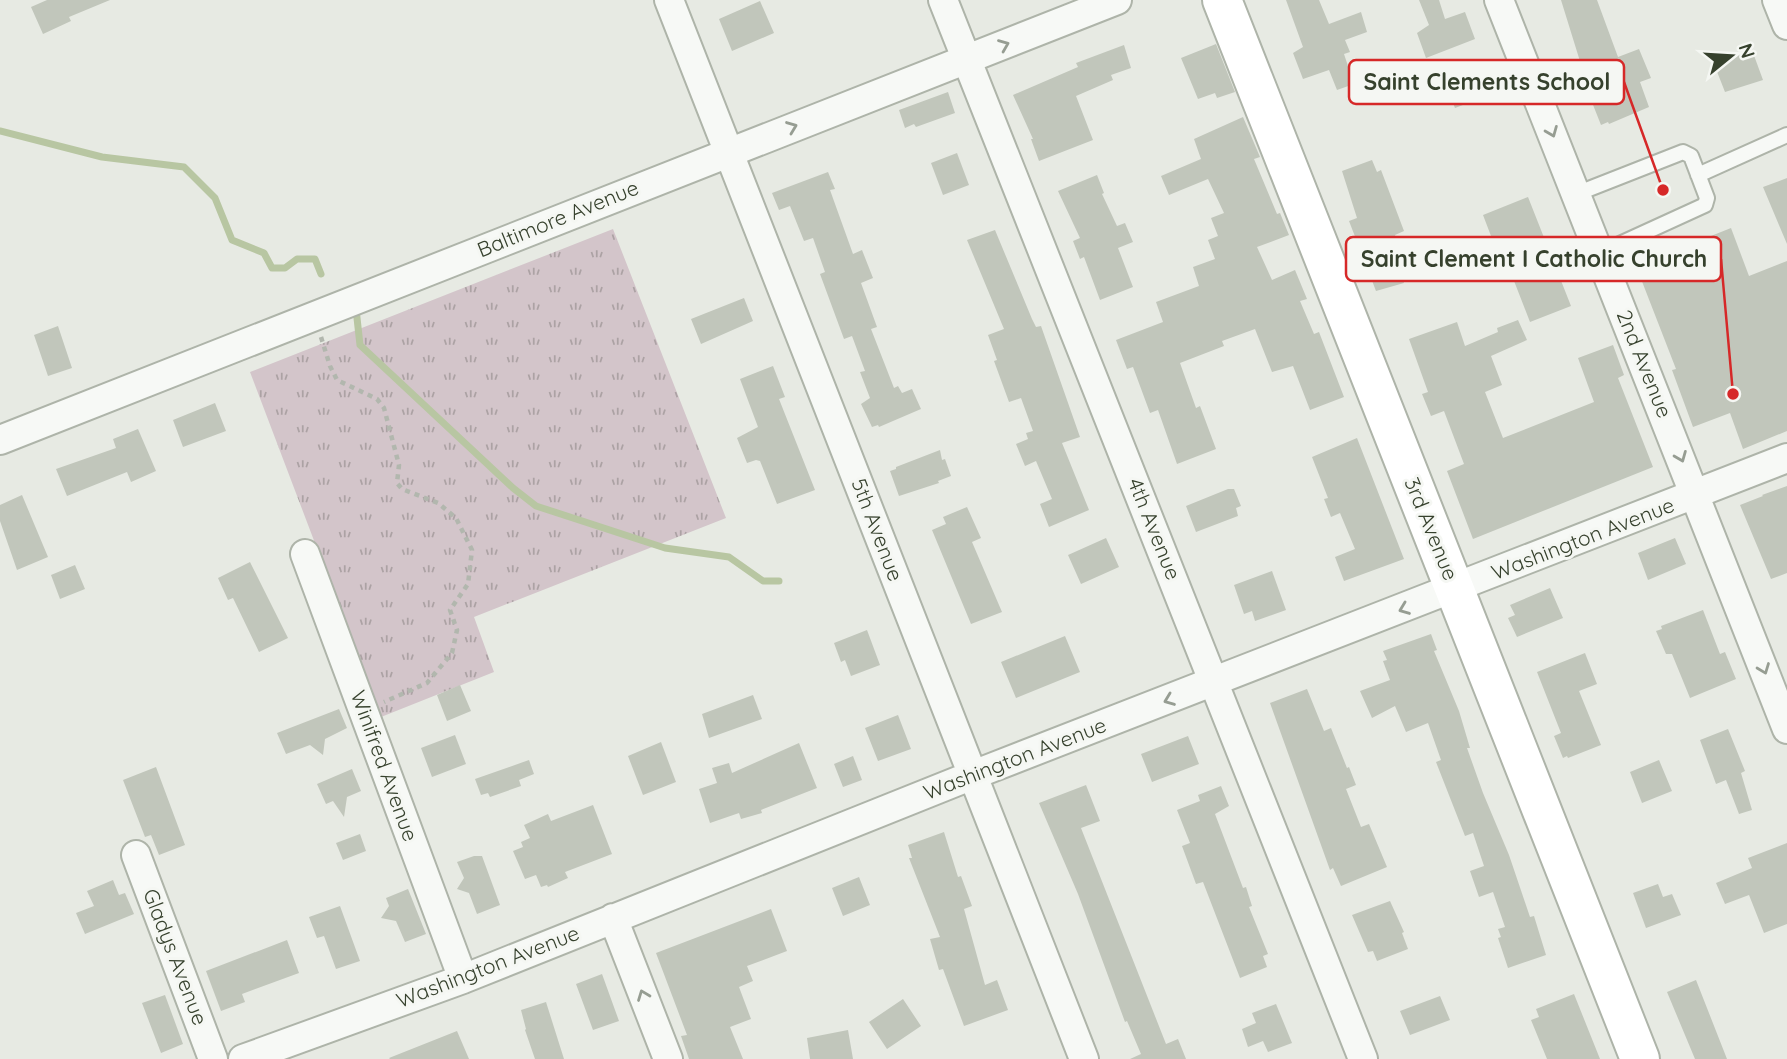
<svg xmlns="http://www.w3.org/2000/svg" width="1787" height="1059" font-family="Quicksand,sans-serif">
<defs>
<pattern id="park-tufts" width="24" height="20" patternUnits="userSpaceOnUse" patternTransform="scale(1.75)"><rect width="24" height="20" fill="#d3c5ca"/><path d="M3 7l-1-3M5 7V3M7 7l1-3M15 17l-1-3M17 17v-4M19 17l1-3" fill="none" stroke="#aca2a4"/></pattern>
</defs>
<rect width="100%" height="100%" fill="#e7eae3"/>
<path fill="url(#park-tufts)" d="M613 229 726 518 474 617 494 672 381 717 250 372Z"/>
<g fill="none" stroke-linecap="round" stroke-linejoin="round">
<path stroke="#b8c6a2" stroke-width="7" d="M0 131 102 157 184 167 215 198 232 240 264 253 272 268H285L297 259H315L321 274
M356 309 360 345 513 488 536 506 665 548 729 557 763 581H779"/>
</g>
<path fill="#c1c6bb" d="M47 0H110L69 17 71 21 43 34 31 7Z
M1286 0H1319L1329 24 1361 12 1367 32 1345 40 1350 52 1344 54 1354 84 1337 90 1329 70 1303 79 1293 53 1303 47Z
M1419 0H1439L1445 19 1465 12 1475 39 1426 58 1417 33 1429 25Z
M1561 0H1597L1618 57 1639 49 1651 78 1640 82 1649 107 1609 124 1608 122 1601 125 1580 72 1583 71Z
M760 1 774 33 732 51 719 19Z
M1216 44 1235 92 1217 98 1215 93 1198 99 1181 58Z
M1124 45 1131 68 1111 75 1113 80 1076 96 1093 140 1039 161 1031 139H1033L1013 95 1078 67 1076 63Z
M1752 50 1763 80 1725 92 1714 64Z
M1485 78 1492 94 1455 108 1448 91Z
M948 92 955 113 916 127 914 124 905 128 899 110Z
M1243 117 1260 157 1254 159 1277 214 1280 213 1289 235 1257 247 1272 280 1295 270 1307 299 1300 301 1314 334 1319 332 1344 397 1310 410 1293 366 1272 372 1255 329 1222 341 1224 346 1180 363 1196 408 1200 406 1216 449 1177 464 1158 410 1150 413 1133 367 1127 369 1116 340 1163 322 1156 302 1199 286 1193 267 1215 259 1208 240 1218 236 1211 218 1224 213 1208 179 1169 195 1161 176 1201 159 1194 139Z
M957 153 969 185 943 195 931 163Z
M1372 160 1377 172 1381 170 1404 231 1395 235 1406 268 1400 271 1404 283 1376 291 1349 221 1357 218 1342 171Z
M828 172 835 189 830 190 853 254 862 250 873 278 861 283 877 327 871 329 894 388 898 386 902 393 912 389 921 409 879 427 878 425 872 427 861 404 870 398 860 372 865 371 852 336 844 339 820 274 825 272 813 238 804 241 790 206 779 210 772 193Z
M1097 175 1104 193 1102 194 1117 226 1125 223 1133 242 1118 248 1133 287 1100 300 1084 257 1080 259 1073 241 1080 238 1058 191Z
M1787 178V244L1763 187Z
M1528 197 1571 306 1530 322 1509 268 1504 270 1483 215Z
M1731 228 1749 276 1787 261V431L1743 449 1730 413 1693 427 1672 370 1676 369 1636 266Z
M995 230 1032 319 1036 327 1041 326 1080 437 1062 443 1089 510 1049 527 1040 504 1052 499 1036 461 1025 466 1016 444 1028 439 1026 433 1033 431 1021 398 1009 402 994 361 997 360 988 335 1004 329 967 240Z
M744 298 753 321 701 344 691 319Z
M1518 320 1527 340 1491 356 1502 385 1485 392 1503 438 1594 402 1578 358 1613 345 1624 375 1618 378 1653 467 1473 539 1447 471 1464 464 1444 411 1431 416 1422 394 1428 392 1409 339 1457 322 1465 346 1498 332 1497 328Z
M58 326 72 368 48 376 34 335Z
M773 366 785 397 779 399 815 490 777 504 760 461 756 460 747 463 737 438 758 427 740 379Z
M215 403 226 431 183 447 173 420Z
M138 429 156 471 131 482 127 472 67 496 56 469 116 448 113 439Z
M1357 438 1404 559 1344 581 1335 557 1355 549 1340 513 1331 517 1324 499 1328 498 1312 457Z
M940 450 942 460 945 459 951 476 938 481 939 483 899 496 890 471 896 469V467Z
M1787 486V573L1771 579 1740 505 1763 496 1762 495Z
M1228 489H1234L1241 506 1236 508 1238 516 1196 532 1186 506Z
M22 495 48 557 17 570 0 521V505Z
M967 507 981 538 972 542 1002 612 971 624 932 530 946 524 943 517Z
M1106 538 1119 567 1081 584 1068 555Z
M1675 538 1686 564 1648 580 1638 553Z
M250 562 288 638 259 652 233 598 228 600 218 578Z
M75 565 85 589 60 599 51 575Z
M1272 571 1286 610 1255 621 1252 611 1244 614 1234 585Z
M1550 588 1563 618 1517 637 1508 618 1515 615 1510 605Z
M1703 610 1720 654 1725 652 1736 679 1690 698 1672 654H1666L1656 631 1662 629 1661 626Z
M867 630 880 665 851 676 845 660 841 662 834 643Z
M1431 634 1437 650 1434 651 1459 711 1470 748H1467L1483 793 1509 855 1530 917 1534 916 1546 955 1508 968 1498 938 1501 937 1498 929 1505 927 1493 892 1479 897 1470 871 1484 866 1473 833 1465 836 1436 762 1441 760 1428 723 1406 732 1395 706 1372 718 1360 691 1390 680 1383 661 1387 660 1383 651Z
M1065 636 1080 672 1016 698 1001 662Z
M1585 653 1597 684 1579 691 1601 745 1568 758 1567 756 1563 758 1554 736 1561 733 1537 672Z
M460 685 471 711 447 721 437 695Z
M1307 689 1324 731 1331 728 1347 768 1349 767 1356 785 1346 789 1361 827 1369 824 1387 867 1341 886 1333 868 1330 870 1270 703Z
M753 695 762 719 709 738 702 714Z
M339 709 347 728 325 739 323 755 310 745 286 754 277 733Z
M898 715 911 749 878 761 865 728Z
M1728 729 1745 771 1741 773 1752 810 1739 814 1726 780 1716 784 1700 740Z
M455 735 466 764 432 777 421 748Z
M1188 736 1199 764 1152 782 1141 754Z
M661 742 676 782 643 795 628 756Z
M799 743 817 788 761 810 762 813 741 819 739 813 710 823 699 789 717 783 712 768 729 763 732 773Z
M853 756 862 780 843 787 834 764Z
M529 760 534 774 519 780 521 786 490 797 488 793 481 795 475 779Z
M1659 760 1672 791 1642 803 1630 772Z
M156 767 185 845 159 855 151 835 145 837 123 780Z
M352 769 361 791 347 797 344 817 333 801 326 804 317 784Z
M1086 785 1100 821 1081 828 1166 1044 1178 1039 1186 1059H1130L1141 1054 1127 1021 1125 1022 1078 894 1039 803Z
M1221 786 1229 806 1215 814 1243 888 1246 887 1252 906 1249 907 1268 954 1263 956 1267 967 1240 978 1203 882 1196 884 1182 846 1190 843 1177 810 1200 801 1198 795Z
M593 805 612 854 565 872 568 878 548 887 547 885 541 887 536 875 525 879 513 851 523 847 521 842 530 838 524 825 548 814 551 821Z
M944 832 958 877 961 876 972 906 964 909 985 985 997 980 1008 1010 964 1026 943 969 939 970 930 939 940 937 909 858H912L908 845Z
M360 834 366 851 343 860 336 843Z
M1787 843V924L1764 933 1749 895 1725 904 1716 883 1752 868 1748 858Z
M474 856H482L500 905 477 914 469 893 457 889 464 878 457 862Z
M859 877 870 905 843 916 832 888Z
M113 880 119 895 125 893 134 914 85 934 76 913 94 906 87 891Z
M1658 884 1663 897 1672 894 1681 915 1646 928 1633 893Z
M408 889 426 934 405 942 396 921 381 918 389 906 386 898Z
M1390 901 1404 932 1402 933 1408 949 1377 961 1373 951 1368 952 1352 915Z
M340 906 360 961 336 969 324 936 317 938 309 917Z
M771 909 787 951 747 966 753 981 739 987 751 1019 730 1027 743 1059H689L681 1036 687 1035 656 953Z
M287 940 299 973 242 994 245 1002 221 1011 206 971Z
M602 974 619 1021 593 1030 576 984Z
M1696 980 1727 1059H1695L1667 992Z
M1574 994 1600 1059H1547L1531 1020 1539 1017 1536 1009Z
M165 995 183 1044 161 1053 142 1003Z
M1440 996 1450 1020 1410 1035 1400 1011Z
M903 999 921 1026 887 1049 869 1022Z
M546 1002 564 1059H535L525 1030 526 1029 521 1010Z
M1276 1004 1292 1043 1268 1052 1263 1041 1248 1047 1242 1029 1256 1023 1252 1013Z
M848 1030 853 1059H810L807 1038Z
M457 1031 469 1059H390L389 1058Z"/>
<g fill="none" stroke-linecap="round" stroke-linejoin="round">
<g stroke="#aeb4a9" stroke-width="18">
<path id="lane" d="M1698 175 1787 135
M1576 194 1683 152 1691 156 1707 198 1705 205 1600 253"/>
</g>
<g stroke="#aeb4a9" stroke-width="32">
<path id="street" d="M669 0 1084 1059
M943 0 1363 1059
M1499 0 1787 729
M1777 0 1787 25
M0 440 1117 0
M305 554 463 979
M136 855 213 1059
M613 918 668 1059
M243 1059 463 979 973 775 1787 458"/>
</g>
<g stroke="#aeb4a9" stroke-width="42">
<path id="secondary" d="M1222 0 1640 1059"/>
</g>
<path stroke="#b2b7ae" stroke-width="4.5" stroke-dasharray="5 5" stroke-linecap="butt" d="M321 337 330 366 337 380 377 399 384 408 399 465 397 483 402 489 438 503 456 518 472 550 468 584 450 610 457 630 452 653 427 683 384 702"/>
<use href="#lane" stroke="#f7f9f6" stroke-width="14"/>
<use href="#street" stroke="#f7f9f6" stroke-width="28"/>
<use href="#secondary" stroke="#fff" stroke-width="38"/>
</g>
<defs><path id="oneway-chevron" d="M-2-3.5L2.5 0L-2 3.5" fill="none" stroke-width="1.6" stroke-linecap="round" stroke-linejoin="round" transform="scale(1.75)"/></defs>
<g stroke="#969d92">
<use href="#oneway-chevron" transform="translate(1004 45) rotate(-22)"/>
<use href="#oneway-chevron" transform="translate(792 127) rotate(-21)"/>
<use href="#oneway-chevron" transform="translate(1552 132) rotate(68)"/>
<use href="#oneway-chevron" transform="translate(1681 457) rotate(68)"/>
<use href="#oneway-chevron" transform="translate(1404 609) rotate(159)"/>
<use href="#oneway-chevron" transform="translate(1764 669) rotate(69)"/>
<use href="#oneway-chevron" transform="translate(1169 700) rotate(159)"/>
<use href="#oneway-chevron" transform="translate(643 995) rotate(-111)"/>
</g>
<g text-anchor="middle" stroke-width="6" stroke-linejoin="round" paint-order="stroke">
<g font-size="21" fill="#36412d" stroke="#f5f7f3">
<text transform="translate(558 219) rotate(-22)" y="7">Baltimore Avenue</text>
<text transform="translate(1644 364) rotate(68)" y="7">2nd Avenue</text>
<text transform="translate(1154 529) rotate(68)" y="7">4th Avenue</text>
<text transform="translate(1431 529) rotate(68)" y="7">3rd Avenue</text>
<text transform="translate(877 530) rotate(69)" y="7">5th Avenue</text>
<text transform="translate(1583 539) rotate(-21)" y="7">Washington Avenue</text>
<text transform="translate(1015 759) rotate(-21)" y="7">Washington Avenue</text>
<text transform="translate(384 766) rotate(70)" y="7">Winifred Avenue</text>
<text transform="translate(175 957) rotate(69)" y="7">Gladys Avenue</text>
<text transform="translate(488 967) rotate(-21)" y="7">Washington Avenue</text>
</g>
</g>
<path fill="none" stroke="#d62828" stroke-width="2.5" d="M1663 190L1624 82M1733 394L1721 259"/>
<g fill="#d62828" stroke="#f5f7f3" stroke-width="2.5">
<circle cx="1663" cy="190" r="7"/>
<circle cx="1733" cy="394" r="7"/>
</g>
<g fill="#f5f7f3" stroke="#d62828" stroke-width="2.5">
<rect x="1349" y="60" width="275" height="44" rx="7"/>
<rect x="1346" y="237" width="375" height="44" rx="7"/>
</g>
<g font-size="23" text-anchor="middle" font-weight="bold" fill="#36412d">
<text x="1487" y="90">Saint Clements School</text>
<text x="1534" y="267">Saint Clement I Catholic Church</text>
</g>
<g transform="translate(1731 56) rotate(72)" stroke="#f5f7f3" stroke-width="5" paint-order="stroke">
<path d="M0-5L12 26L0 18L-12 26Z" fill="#36412d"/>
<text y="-10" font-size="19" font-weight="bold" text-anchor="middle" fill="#36412d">N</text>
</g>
</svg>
